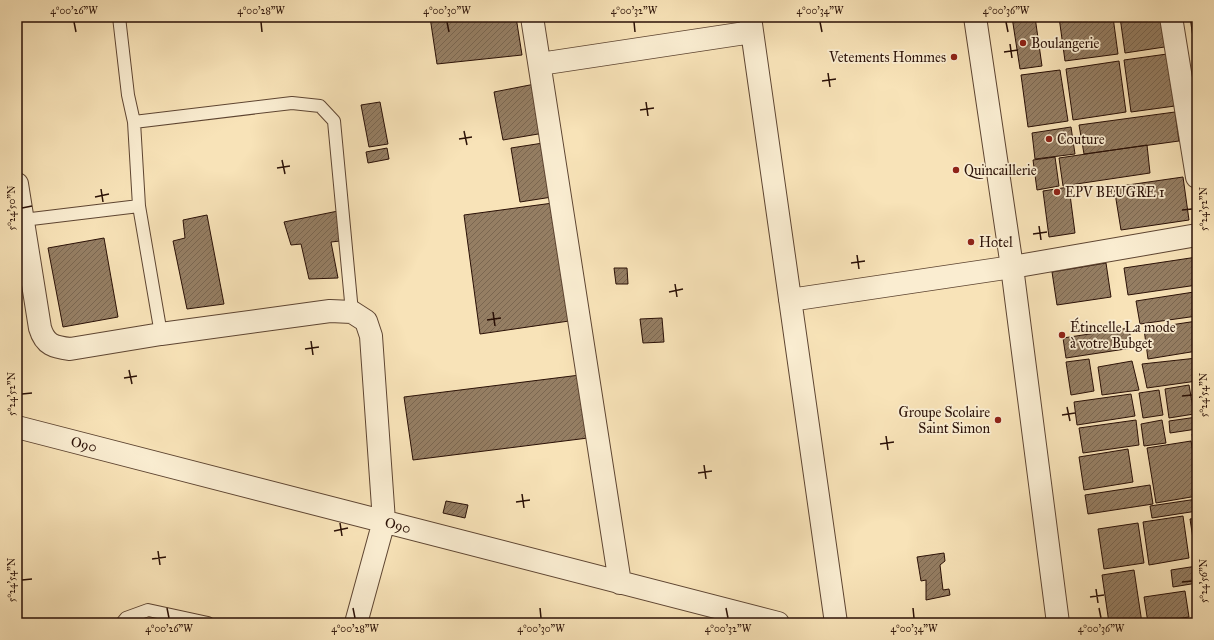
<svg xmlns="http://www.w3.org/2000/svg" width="1214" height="640" font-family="'IM FELL Great Primer',serif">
<defs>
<pattern id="building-hatch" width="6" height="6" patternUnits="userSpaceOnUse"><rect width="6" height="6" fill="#957e63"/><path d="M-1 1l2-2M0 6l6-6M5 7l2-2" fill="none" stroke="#7a6650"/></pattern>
</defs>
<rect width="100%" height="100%" fill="#f8e3b8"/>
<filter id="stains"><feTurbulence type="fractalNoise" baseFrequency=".005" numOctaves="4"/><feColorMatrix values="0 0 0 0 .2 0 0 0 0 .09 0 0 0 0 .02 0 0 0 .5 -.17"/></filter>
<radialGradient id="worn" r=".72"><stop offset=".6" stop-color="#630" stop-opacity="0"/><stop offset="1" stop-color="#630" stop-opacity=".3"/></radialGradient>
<path fill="url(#building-hatch)" stroke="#2a1006" d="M430 17H516L522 55 437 64Z
M1012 17H1035L1042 66 1020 69Z
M1059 17H1113L1118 54 1065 61Z
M1120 17H1167L1171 46 1125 53Z
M1190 17H1197V51L1195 52Z
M1167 54 1175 106 1131 112 1124 60Z
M1119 61 1126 112 1073 120 1066 69Z
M1060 70 1068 121 1028 127 1021 75Z
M535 84 544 133 503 140 494 92Z
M380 102 388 144 369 147 361 105Z
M1175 112 1179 141 1084 154 1079 125Z
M1071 127 1075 154 1035 159 1032 133Z
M543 143 552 197 520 202 511 148Z
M1147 145 1150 173 1063 186 1059 158Z
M387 148 389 159 368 163 366 152Z
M1055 157 1059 186 1037 190 1033 160Z
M1183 177 1189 220 1121 230 1114 187Z
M1069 187 1075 233 1049 237 1043 191Z
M553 203 569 321 480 334 464 215Z
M338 211 340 241 331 242 338 278 309 279 301 244 291 245 284 222Z
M207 215 224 304 187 309 173 241 185 238 183 220Z
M104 238 118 317 63 327 48 248Z
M1197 257V285L1128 295 1124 268Z
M1106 263 1111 297 1057 305 1052 272Z
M614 268H627L628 284H616Z
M1194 292 1197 316 1140 324 1136 301Z
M662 318 664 342 643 343 640 319Z
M1197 321V351L1148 359 1144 329Z
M1129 328 1132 348 1066 358 1063 338Z
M1197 358V381L1147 388 1142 364Z
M1089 359 1094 391 1071 395 1066 362Z
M1132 361 1139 390 1102 395 1098 367Z
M580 375 588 438 413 460 404 397Z
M1189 385 1194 414 1169 418 1165 389Z
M1159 390 1163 415 1143 418 1139 393Z
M1131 394 1135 416 1077 425 1074 402Z
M1197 417V429L1170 433 1169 421Z
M1136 420 1139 445 1083 453 1079 428Z
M1162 420 1166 443 1144 446 1141 424Z
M1197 433V468L1192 434Z
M1191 441 1197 479V496L1156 503 1147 448Z
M1128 449 1133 482 1084 490 1079 457Z
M1150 485 1153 504 1088 514 1085 495Z
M1197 499V511L1152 518 1150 506Z
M446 501 468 505 465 518 443 513Z
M1183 516 1189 558 1149 565 1143 522Z
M1197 518V559H1196L1190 519Z
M1138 523 1144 563 1104 569 1098 529Z
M944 553 945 561 940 565 943 590 949 589 950 595 926 600V580L921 581 917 557Z
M1197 566V583L1173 587 1171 570Z
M1134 570 1142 623H1109L1102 575Z
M1185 591 1189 617 1148 623 1144 597Z
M1197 620V623H1176Z"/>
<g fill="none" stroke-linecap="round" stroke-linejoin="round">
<g stroke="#5e4532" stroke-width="14">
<path id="service" d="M119 17 128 95 134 122 292 103 320 106 334 121 352 312
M134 122 139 206 161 334
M23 220 139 206
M122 623 126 618 148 610 208 623"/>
</g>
<g stroke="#5e4532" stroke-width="24">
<path id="minor" d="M532 17 620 583
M750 17 836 623
M1171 17 1197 177
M540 64 752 32
M17 184 40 328C45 345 54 347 70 349L161 334 330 311 352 312 366 321 371 336 384 521 356 623
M790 300 1012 267
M17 427 778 623"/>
</g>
<g stroke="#5e4532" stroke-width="24">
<path id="tertiary" d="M975 17 1012 267 1058 623
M1012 267 1197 235"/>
</g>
<use href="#service" stroke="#faedd1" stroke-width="12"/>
<use href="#minor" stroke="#faedd1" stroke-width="22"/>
<use href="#tertiary" stroke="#faedd1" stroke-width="22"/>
</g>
<path fill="none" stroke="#2a1006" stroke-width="1.5" d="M74 22 76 32M261 22 262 32M447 22 449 32M634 22 635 32M820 22 822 32M1006 22 1008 32M1010 44 1012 58M1004 52 1018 50M828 73 830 87M822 81 836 79M646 102 648 116M640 110 654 108M464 131 467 145M459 139 472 137M282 160 285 174M277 168 290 166M101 189 103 202M95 197 109 194M22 208 32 206M1182 210 1192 209M1039 226 1041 240M1033 234 1047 232M857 255 859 269M851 263 865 261M675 284 677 297M669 292 683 289M493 312 495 326M487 320 501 318M311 341 313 355M305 349 319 347M129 370 132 384M124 378 137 376M22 394 32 393M1182 396 1192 395M1067 407 1070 421M1062 415 1075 413M886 436 888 450M880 444 894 442M704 465 706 479M698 473 712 471M522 494 524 508M516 502 530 500M340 523 342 536M334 531 348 528M158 551 160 565M152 559 166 557M22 580 32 579M1182 582 1192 581M1096 589 1098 603M1090 597 1104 595M167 608 169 618M353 608 355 618M540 608 541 618M726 608 728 618M913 608 914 618M1099 608 1101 618"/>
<g fill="#8f2418" stroke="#faedd1" stroke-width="1.5">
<circle cx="1023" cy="43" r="4"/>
<circle cx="954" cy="57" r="4"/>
<circle cx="1049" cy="139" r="4"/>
<circle cx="956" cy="170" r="4"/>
<circle cx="1057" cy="192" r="4"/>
<circle cx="971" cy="242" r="4"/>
<circle cx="1062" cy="335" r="4"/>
<circle cx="998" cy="420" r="4"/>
</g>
<g text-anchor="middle" stroke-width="3.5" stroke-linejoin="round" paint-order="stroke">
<g font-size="14" fill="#2a1006" stroke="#faedd1" text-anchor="start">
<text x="1031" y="48">Boulangerie</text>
<text x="946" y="62" text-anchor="end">Vetements Hommes</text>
<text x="1057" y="144">Couture</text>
<text x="964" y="175">Quincaillerie</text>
<text x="1065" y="197">EPV BEUGRE 1</text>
<text x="979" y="247">Hotel</text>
<text x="1070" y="332">Étincelle La mode<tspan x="1070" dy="16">à votre Bubget</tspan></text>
<text x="990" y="417" text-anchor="end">Groupe Scolaire<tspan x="990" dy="16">Saint Simon</tspan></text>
</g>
<g font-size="14" fill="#2a1006" stroke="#faedd1">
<text transform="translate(84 444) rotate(14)" y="5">O90</text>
<text transform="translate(398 525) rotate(15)" y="5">O90</text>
</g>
</g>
<rect width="1214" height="640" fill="none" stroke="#f8e3b8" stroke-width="44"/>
<rect x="22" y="22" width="1170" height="596" fill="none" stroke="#2a1006" stroke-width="1.5"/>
<g font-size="10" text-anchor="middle" fill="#2a1006">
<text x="74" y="14">4°00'26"W</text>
<text x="261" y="14">4°00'28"W</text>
<text x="447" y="14">4°00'30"W</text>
<text x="634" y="14">4°00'32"W</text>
<text x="820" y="14">4°00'34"W</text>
<text x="1006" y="14">4°00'36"W</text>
<text transform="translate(11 208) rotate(-90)" y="4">5°24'50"N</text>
<text transform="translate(1203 209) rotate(-90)" y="4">5°24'52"N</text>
<text transform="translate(11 394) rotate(-90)" y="4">5°24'52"N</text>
<text transform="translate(1203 395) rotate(-90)" y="4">5°24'54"N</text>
<text transform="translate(11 580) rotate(-90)" y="4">5°24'54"N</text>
<text transform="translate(1203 581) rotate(-90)" y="4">5°24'56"N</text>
<text x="169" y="632">4°00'26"W</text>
<text x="355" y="632">4°00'28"W</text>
<text x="541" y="632">4°00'30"W</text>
<text x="728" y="632">4°00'32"W</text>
<text x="914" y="632">4°00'34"W</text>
<text x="1101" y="632">4°00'36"W</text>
</g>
<rect width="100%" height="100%" filter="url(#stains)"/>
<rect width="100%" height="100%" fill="url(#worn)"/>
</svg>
